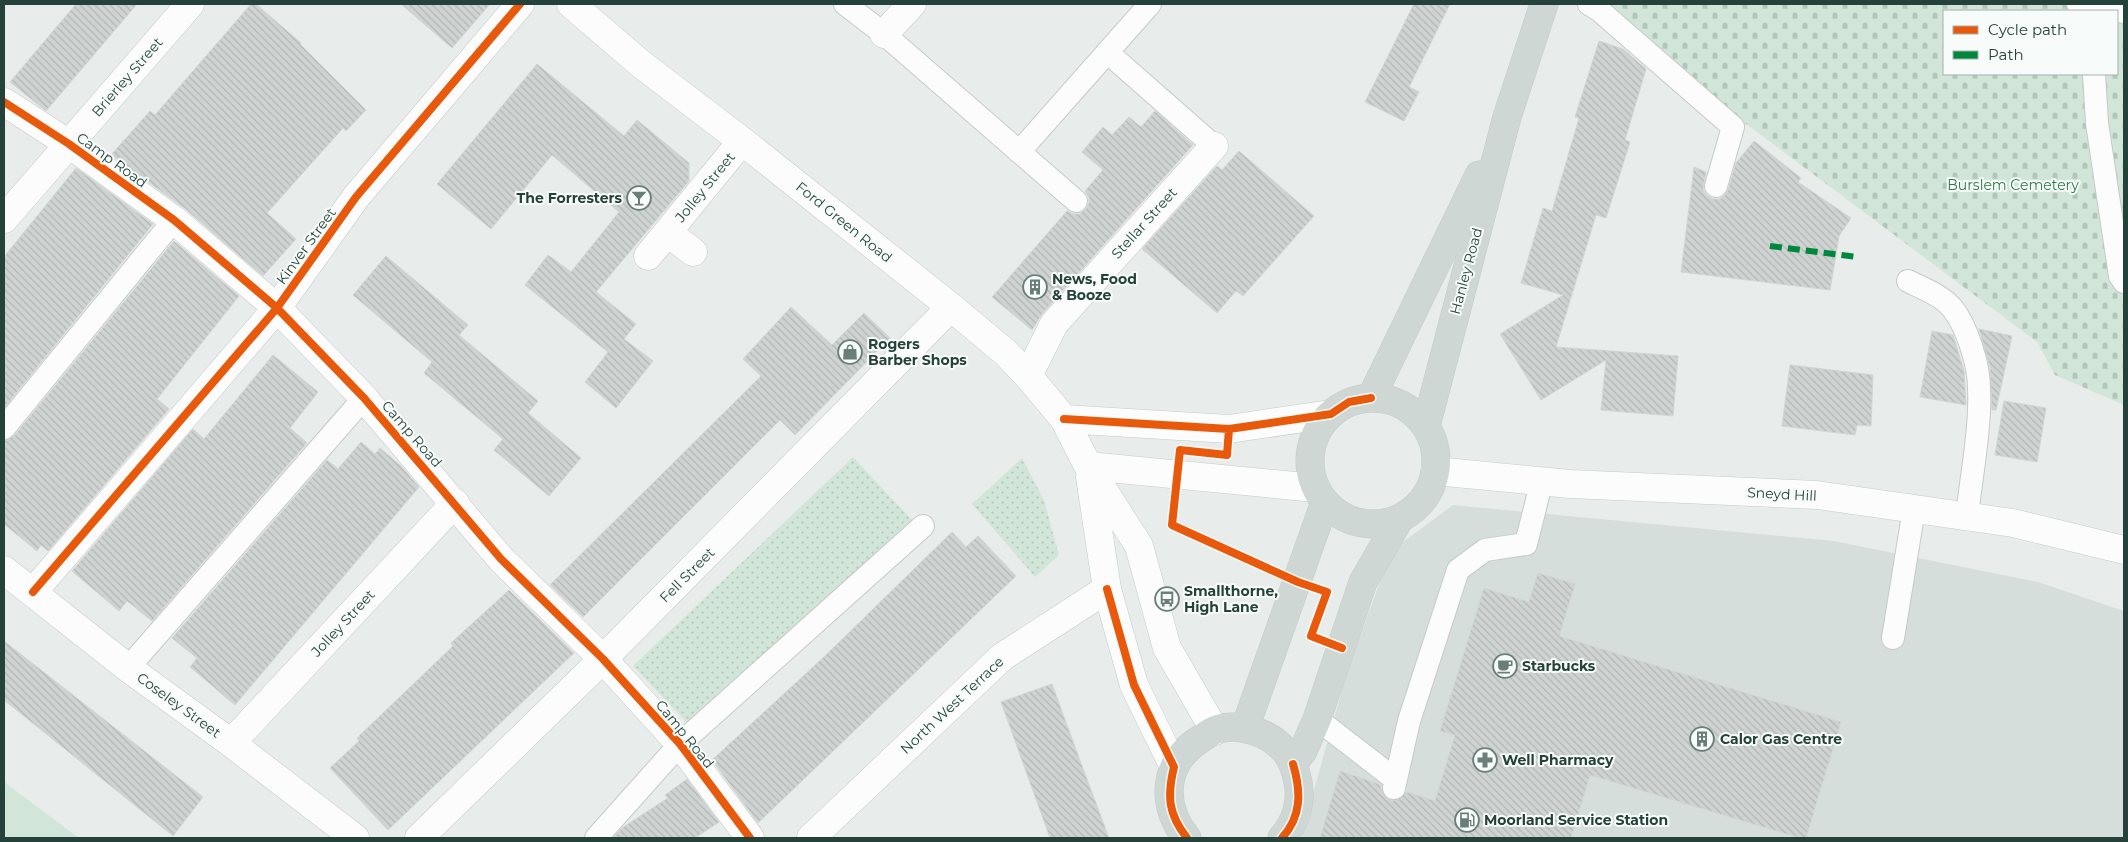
<svg xmlns="http://www.w3.org/2000/svg" width="2128" height="842" font-family="Montserrat,sans-serif">
<defs>
<pattern id="grass-dots" width="8" height="8" patternUnits="userSpaceOnUse" patternTransform="scale(1.25)"><rect width="8" height="8" fill="#d1e6d8"/><path d="M2 2h.1M6 6h.1" fill="none" stroke="#b3c6ba" stroke-width="1.8" stroke-linecap="round"/></pattern>
<pattern id="cemetery-stones" width="16" height="16" patternUnits="userSpaceOnUse" patternTransform="scale(1.25)"><rect width="16" height="16" fill="#d1e6d8"/><path d="M2 7V4a2 2 0 0 1 4 0v3zM10 15v-3a2 2 0 0 1 4 0v3z" fill="#b3c6ba"/></pattern>
<pattern id="building-back-hatch" width="6" height="6" patternUnits="userSpaceOnUse" patternTransform="scale(1.25)"><rect width="6" height="6" fill="#cfd4d2"/><path d="M-1 5l2 2M0 0l6 6M5-1l2 2" fill="none" stroke="#b2b7b5"/></pattern>
</defs>
<rect width="100%" height="100%" fill="#e8edeb"/>
<path fill="#d6dedb" d="M1453 505 1834 541 2038 582 2124 611V838H1302L1308 811 1347 673 1391 551Z"/>
<path fill="url(#grass-dots)" d="M853 457 912 520 693 729 633 666Z
M1022 458 1044 500 1059 555 1035 577 972 504Z"/>
<path fill="url(#cemetery-stones)" fill-rule="evenodd" d="M1609 4H2124V405L2055 375 2037 342 1737 117 1666 56ZM1944 11H2117V74H1944Z"/>
<path fill="#d1e6d8" d="M4 782 79 838H4Z"/>
<path fill="url(#building-back-hatch)" stroke="#d1d6d4" d="M76 4H137L46 111 10 82Z
M251 4H256L301 43 300 44 366 110 346 131 343 128 267 213 296 239 263 276 183 207 111 155 150 111 155 115Z
M401 4H490L452 48Z
M1414 4H1450L1409 87 1419 92 1404 121 1365 102Z
M1599 41 1623 49 1646 69 1625 140 1630 142 1606 218 1596 215 1556 347 1678 356 1673 416 1601 410 1606 360 1541 400 1500 334 1563 295 1521 283 1543 208 1552 211 1579 118 1575 117Z
M537 64 624 136 637 120 689 163V181L596 292 636 324 624 339 653 361 616 408 585 382 608 352 525 285 548 255 571 272 619 212 552 155 491 229 437 184Z
M1155 111 1193 145 1042 314 1032 330 992 297 1067 211 1073 214H1080L1086 209 1089 203V197L1085 191 1103 170 1082 152 1103 127 1112 135 1129 117 1141 127Z
M1754 141 1801 178 1798 182 1851 218 1839 236 1830 290 1681 272 1694 167 1706 172 1703 189 1706 195 1713 199H1720L1725 195 1728 190 1736 163Z
M1239 151 1314 216 1243 296 1236 291 1217 313 1142 249 1217 166 1222 170Z
M76 168 153 224 4 408V257Z
M174 241 239 296 157 399 169 409 48 551 41 545 37 551 4 524V441L14 436Z
M386 256 468 325 459 335 538 401 528 413 581 458 549 496 494 450 503 439 424 373 432 362 353 295Z
M791 307 832 345 864 313 890 338 795 435 780 420 583 617 550 585 761 376 743 359Z
M1979 329 2012 336 1996 410H1992L1990 367Z
M1932 331 1953 335 1964 371 1966 405 1920 397Z
M273 355 318 392 290 428 307 443 152 621 127 601 119 611 72 571 193 429 204 439Z
M1790 365 1873 375 1871 426 1857 425 1855 435 1782 426Z
M2004 401 2046 408 2037 462 1995 455Z
M361 442 375 454 380 448 401 466 419 487 235 705 190 667 197 658 172 638 327 460 338 469Z
M952 532 966 547 978 536 1016 576 758 823 712 760 826 655Z
M1538 573 1575 584 1559 636 1841 722 1806 838H1800L1590 775 1571 838H1320L1340 771 1379 784 1385 797 1391 801 1398 800 1406 792 1435 801 1455 735 1440 731 1484 588 1529 602Z
M509 590 574 653 388 830 330 768 359 741 357 738 453 646 451 643Z
M4 641 203 797 173 836 4 700Z
M1052 684 1082 766 1109 838H1050L1001 702Z
M687 779 719 822 695 838H613L622 828 668 798 665 795Z"/>
<g fill="none" stroke-linecap="round" stroke-linejoin="round">
<g stroke="#c5cac8" stroke-width="24">
<path id="lane" d="M845 4 884 34 1076 201
M1589 4 1600 11 1733 127 1716 186
M2078 4 2124 12
M1107 52 1214 146
M2094 74 2097 123 2120 276 2124 282
M1019 152 1150 4
M1908 281C1922 288 1943 296 1953 309 1967 327 1979 365 1979 388 1981 427 1971 477 1967 517
M4 428 174 220
M1893 638 1914 509
M128 668 364 398
M1317 719 1396 780
M1394 788 1409 721 1458 570 1485 550 1526 544 1542 480
M596 838 680 744 923 526"/>
</g>
<g stroke="#c5cac8" stroke-width="29">
<path id="street" d="M884 34 912 4
M4 102 69 144 174 220 277 308 364 398 501 559 603 659 680 744 750 838
M4 219 190 4
M668 233 693 252
M648 256 742 141
M1028 376 1054 324 1214 146
M4 570 128 668 231 743 355 838
M33 592 277 308 356 197 520 4
M231 743 455 503
M419 838 603 659 951 307
M811 838 1002 657 1107 589"/>
</g>
<g stroke="#c3cbc8" stroke-width="29">
<path id="secondary" d="M571 4 641 64 742 141 951 307 1006 353 1028 376 1064 419 1088 466 1139 546 1167 648 1215 731
M1064 419 1229 429 1331 414
M1088 466 1316 488
M1435 471 1570 484 1817 495 2013 523 2124 550
M1090 477 1107 589 1134 685 1174 767"/>
</g>
<g stroke="#c3ccc9" stroke-width="29">
<path id="primary" d="M1371 398 1479 175
M1310 461a63 63 0 1 1 126 0a63 63 0 1 1-126 0Z
M1426 426 1507 117 1544 4
M1245 728 1325 502
M1293 764 1303 751 1317 719 1363 582 1400 518
M1187 838C1161 806 1162 764 1199 740 1204 737 1210 732 1215 730 1238 722 1269 732 1285 751 1292 759 1295 768 1297 778 1303 798 1296 823 1282 838"/>
</g>
<use href="#lane" stroke="#fcfcfc" stroke-width="22"/>
<use href="#street" stroke="#fcfcfc" stroke-width="28"/>
<use href="#secondary" stroke="#fcfcfc" stroke-width="28"/>
<use href="#primary" stroke="#cfd7d5" stroke-width="28"/>
<path stroke="#00873e" stroke-width="6" stroke-dasharray="12 6" stroke-linecap="butt" d="M1770 246 1857 257"/>
<g stroke="#f7fbf9" stroke-width="11">
<path id="cycleway" d="M4 102 69 144 174 220 277 308 364 398 501 559 603 659 680 744 750 838
M1064 419 1229 429 1331 414 1349 402 1371 398
M1229 429 1227 455 1180 450 1172 525 1298 582 1327 592 1311 636 1342 648
M1107 589 1134 685 1174 767C1167 796 1168 814 1187 838
M33 592 277 308 356 197 520 4
M1282 838C1302 816 1301 791 1293 764"/>
</g>
<use href="#cycleway" stroke="#e8590c" stroke-width="8"/>
</g>
<defs>
<g id="bar-ring" transform="scale(1.25)"><circle r="9.5" fill="#f7fbf9" stroke="#697e78" stroke-width="1.5"/><path d="M-6-5H6L.8 .8V4.5H3.5V6h-7V4.5H-.8V.8Z" fill="#697e78"/></g>
<g id="building-ring" transform="scale(1.25)"><circle r="9.5" fill="#f7fbf9" stroke="#697e78" stroke-width="1.5"/><path d="M-4-6H4V6H1V3H-1V6H-4ZM-2.5-4.3h1.7v1.8h-1.7ZM.8-4.3h1.7v1.8H.8ZM-2.5-1h1.7V.8h-1.7ZM.8-1h1.7V.8H.8Z" fill="#697e78"/></g>
<g id="shop-ring" transform="scale(1.25)"><circle r="9.5" fill="#f7fbf9" stroke="#697e78" stroke-width="1.5"/><path d="M-5-2.5h2.3a2.7 3.5 0 0 1 5.4 0H5L5.5 6h-11ZM-1.5-2.5h3a1.5 2.3 0 0 0-3 0Z" fill="#697e78"/></g>
<g id="bus-ring" transform="scale(1.25)"><circle r="9.5" fill="#f7fbf9" stroke="#697e78" stroke-width="1.5"/><path d="M-5-6H5V4H4V6H2V4H-2V6H-4V4H-5ZM-3.5-4V0h7V-4ZM-3.5 1.2v1.5H-2V1.2ZM2 1.2v1.5H3.5V1.2Z" fill="#697e78"/></g>
<g id="cafe-ring" transform="scale(1.25)"><circle r="9.5" fill="#f7fbf9" stroke="#697e78" stroke-width="1.5"/><path d="M-5.5-4.5H6V0H3Q3 3.5 0 3.5H-2.5Q-5.5 3.5-5.5 0ZM3-3.2v2h1.7v-2ZM-6 4.5H4V6H-6Z" fill="#697e78"/></g>
<g id="pharmacy-ring" transform="scale(1.25)"><circle r="9.5" fill="#f7fbf9" stroke="#697e78" stroke-width="1.5"/><path d="M-2-6h4v4h4v4h-4v4h-4v-4h-4v-4h4Z" fill="#697e78"/></g>
<g id="fuel-ring" transform="scale(1.25)"><circle r="9.5" fill="#f7fbf9" stroke="#697e78" stroke-width="1.5"/><path d="M-5.5-6h7V0h2V4h1.3V-2.5L3-4.5l.8-.8L6-3V5H2.5V1h-1V6h-7ZM-4.2-4.7v3.2H.2V-4.7Z" fill="#697e78"/></g>
</defs>
<g fill-rule="evenodd">
<use href="#bar-ring" x="639" y="198"/>
<use href="#building-ring" x="1035" y="287"/>
<use href="#shop-ring" x="850" y="352"/>
<use href="#bus-ring" x="1167" y="599"/>
<use href="#cafe-ring" x="1505" y="666"/>
<use href="#building-ring" x="1702" y="739"/>
<use href="#pharmacy-ring" x="1485" y="760"/>
<use href="#fuel-ring" x="1467" y="820"/>
</g>
<g text-anchor="middle" stroke-width="4" stroke-linejoin="round" paint-order="stroke">
<g font-size="14" fill="#24423a" stroke="#f7fbf9">
<text transform="translate(127 77) rotate(-49)" y="5">Brierley Street</text>
<text transform="translate(112 160) rotate(36)" y="5">Camp Road</text>
<text transform="translate(705 187) rotate(-51)" y="5">Jolley Street</text>
<text transform="translate(844 222) rotate(39)" y="5">Ford Green Road</text>
<text transform="translate(1144 223) rotate(-48)" y="5">Stellar Street</text>
<text transform="translate(306 246) rotate(-54)" y="5">Kinver Street</text>
<text transform="translate(1466 271) rotate(-75)" y="5">Hanley Road</text>
<text transform="translate(412 434) rotate(49)" y="5">Camp Road</text>
<text transform="translate(1782 494) rotate(3)" y="5">Sneyd Hill</text>
<text transform="translate(687 575) rotate(-45)" y="5">Fell Street</text>
<text transform="translate(343 623) rotate(-47)" y="5">Jolley Street</text>
<text transform="translate(179 705) rotate(36)" y="5">Coseley Street</text>
<text transform="translate(952 705) rotate(-43)" y="5">North West Terrace</text>
<text transform="translate(685 734) rotate(51)" y="5">Camp Road</text>
</g>
<g font-size="14" fill="#2d7a4b" stroke="#f7fbf9">
<text x="2013" y="190">Burslem Cemetery</text>
</g>
<g font-size="14" font-weight="bold" fill="#24423a" stroke="#f7fbf9" text-anchor="start">
<text x="622" y="203" text-anchor="end">The Forresters</text>
<text x="1052" y="284">News, Food<tspan x="1052" dy="16">&amp; Booze</tspan></text>
<text x="868" y="349">Rogers<tspan x="868" dy="16">Barber Shops</tspan></text>
<text x="1184" y="596">Smallthorne,<tspan x="1184" dy="16">High Lane</tspan></text>
<text x="1522" y="671">Starbucks</text>
<text x="1720" y="744">Calor Gas Centre</text>
<text x="1502" y="765">Well Pharmacy</text>
<text x="1484" y="825">Moorland Service Station</text>
</g>
</g>
<rect width="2128" height="842" fill="none" stroke="#24423a" stroke-width="10"/>
<rect x="1943" y="10" width="175" height="65" fill="#f7fbf9" stroke="#a3b1ad"/>
<rect x="1953" y="26" width="25" height="8" fill="#e8590c" stroke="#a3b1ad"/>
<text x="1988" y="35" font-size="15" fill="#24423a">Cycle path</text>
<rect x="1953" y="51" width="25" height="8" fill="#00873e" stroke="#a3b1ad"/>
<text x="1988" y="60" font-size="15" fill="#24423a">Path</text>
</svg>
